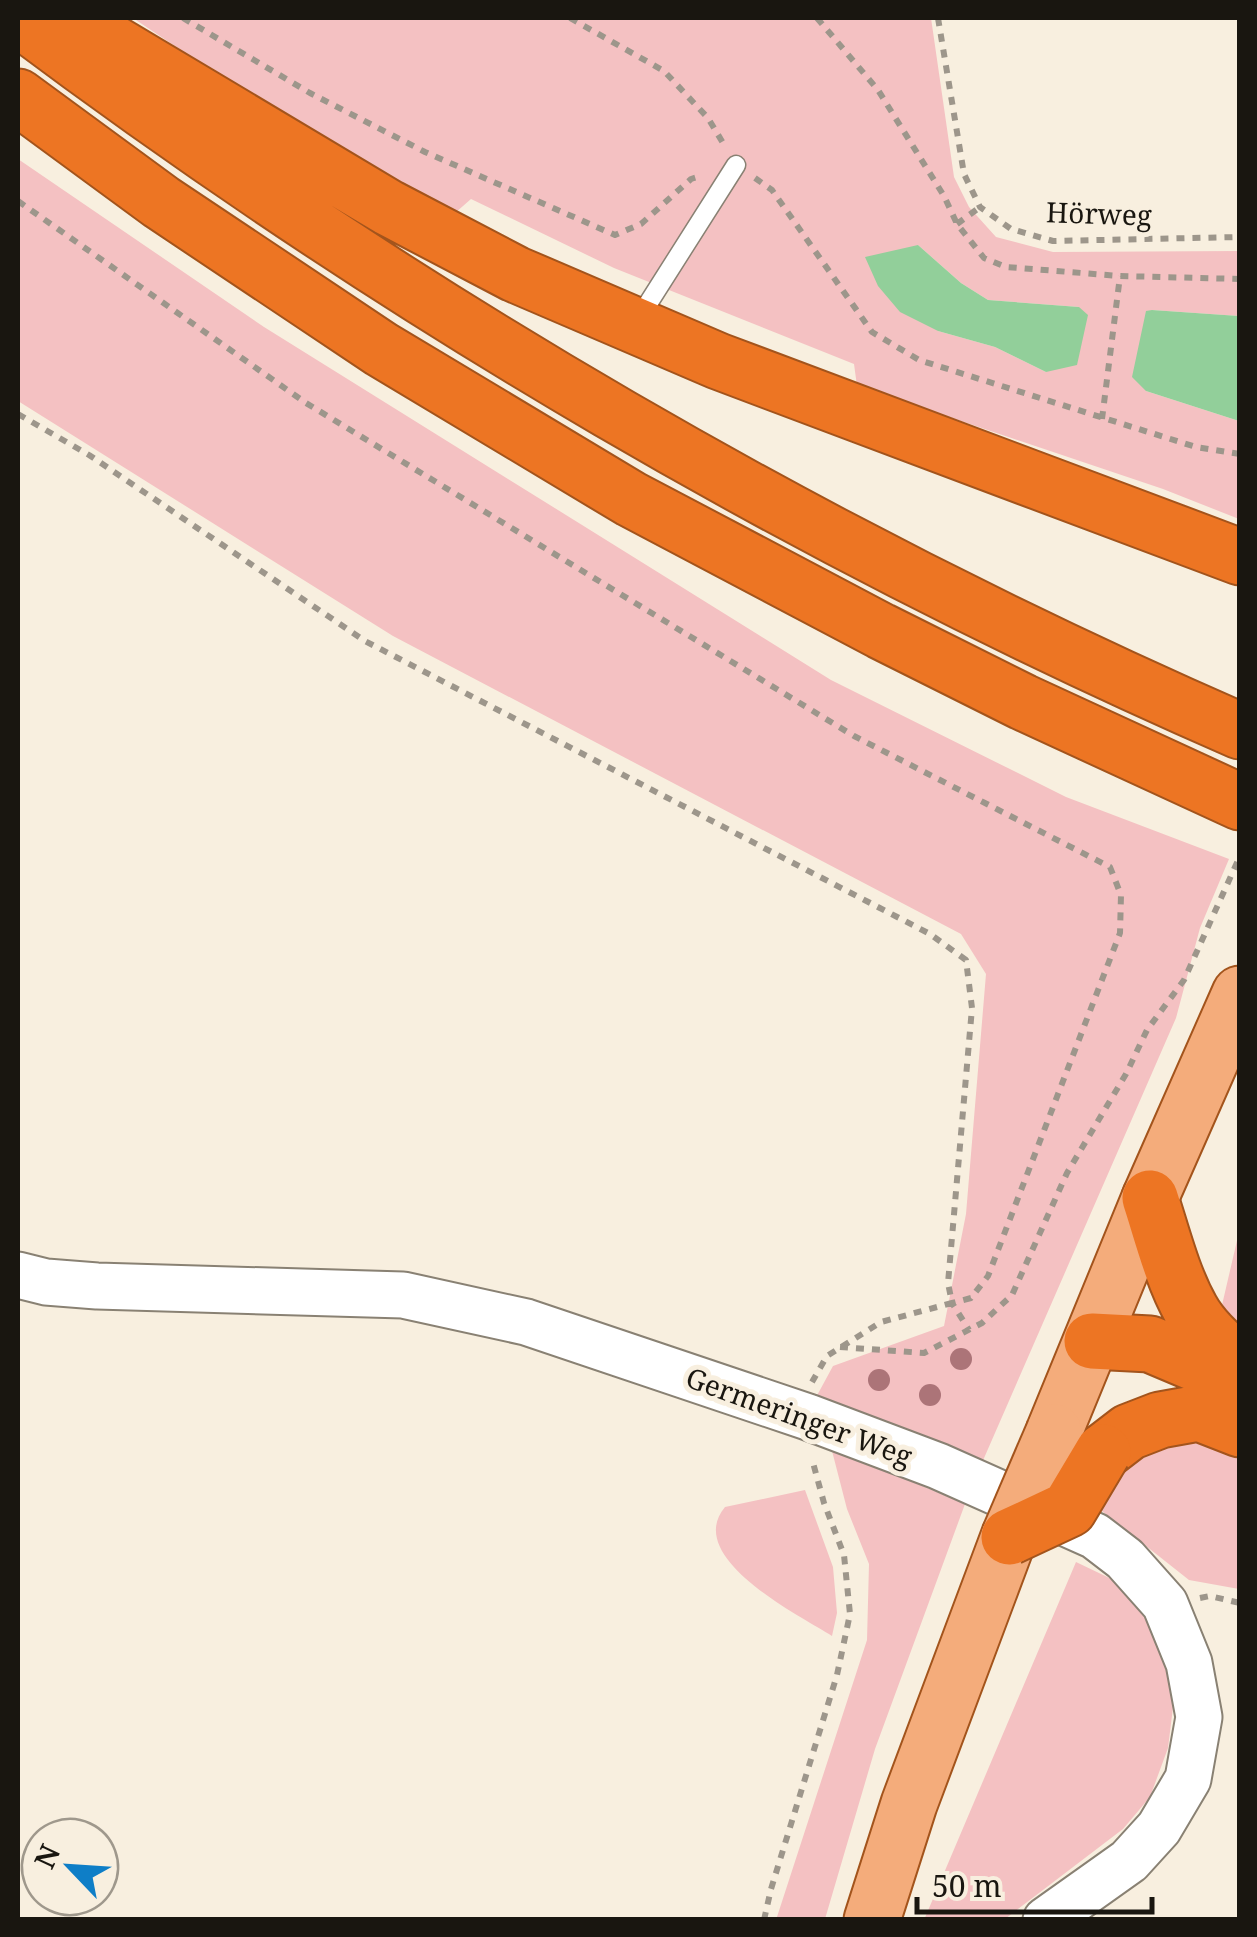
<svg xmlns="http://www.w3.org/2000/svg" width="1257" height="1937" font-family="'Noto Serif',serif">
<rect width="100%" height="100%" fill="#f8efdf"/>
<path fill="#f4c1c2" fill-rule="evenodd" d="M133 18H931L954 177 969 207 996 237 1053 252 1239 251V316L1152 310 1146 391 1239 421V519L1163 489 857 386 854 364 614 268 471 199 455 213 230 83ZM918 245 961 283 988 300 1079 307 1046 372 995 347 938 331Z
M18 159 264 327 831 680 1066 797 1229 859 1200 928 1176 1018 981 1465 814 1401 833 1366 944 1326 966 1214 986 974 961 934 393 636 18 401Z
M1239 1232V1589L1189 1580 1093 1504 1123 1460 1192 1434Z
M831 1447 965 1504 875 1749 825 1919 776 1920 867 1640 869 1564 847 1509Z
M805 1490 833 1567 837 1613 832 1636C798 1615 683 1557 725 1507Z
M1076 1562 1124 1585 1161 1643 1175 1691 1168 1748 1150 1797 1123 1829 1005 1919 924 1920Z"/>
<path fill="#92cf9a" d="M918 245 961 283 988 300 1079 307 1088 315 1077 365 1046 372 995 347 938 331 900 312 878 286 865 257Z
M1152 310 1239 316V421L1146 391 1132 377 1146 311Z"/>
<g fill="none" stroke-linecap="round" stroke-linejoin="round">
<g stroke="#898173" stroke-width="21">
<path id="service" d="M637 321 736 165"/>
</g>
<g stroke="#898173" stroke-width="49">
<path id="tertiary" d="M18 1275 46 1282 97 1286 403 1295 526 1322 808 1417 938 1466 1095 1536 1125 1559 1165 1604 1189 1663 1199 1717 1188 1779 1159 1828 1129 1861 1046 1920"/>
</g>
<g stroke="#a3541c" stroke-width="59">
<path id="primary" d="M1054 1432 1150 1198 1240 994
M872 1920 909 1804 1009 1537"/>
</g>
<g stroke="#a3541c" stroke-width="59">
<path id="motorway" d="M18 18C395 301 807 542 1240 731
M74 20 389 208 515 274 718 361 1240 557
M18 97 161 202 381 349 631 499 881 631 1023 702 1240 802
M1150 1198C1162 1235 1172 1276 1191 1310 1202 1330 1222 1348 1240 1362
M1092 1341 1150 1344 1240 1382
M1103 1452 1129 1432 1160 1420 1199 1413 1240 1429"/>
</g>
<path stroke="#9d968b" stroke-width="6" stroke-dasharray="8 8" stroke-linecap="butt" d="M183 18 310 93 425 152 615 235 641 224 691 179 701 176
M570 18 664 71 708 118 726 148
M817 18 878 90 944 196 957 224 984 258 1006 267 1120 276 1240 279
M938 18 964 174 980 207 1011 229 1053 241 1240 237
M755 178 772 190 872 332 919 360 1196 447 1240 454
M18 201 306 403 854 736 1110 867 1121 895 1120 933 988 1276 971 1298 952 1303 969 1330
M957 224 980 207
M18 414 89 455 365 641 930 934 966 960 972 1008 948 1283 952 1303 881 1322 827 1356 812 1382
M1102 419 1120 276
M840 1347 924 1353 982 1323 1012 1295 1067 1173 1126 1074 1147 1030 1184 980 1240 856
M1200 1598 1210 1596 1240 1603
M764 1920 771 1889 837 1675 850 1614 844 1555 824 1503 812 1459"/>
<use href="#service" stroke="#fff" stroke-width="18"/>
<use href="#tertiary" stroke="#fff" stroke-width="45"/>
<use href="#primary" stroke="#f4ac7b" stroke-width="55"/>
<use href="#motorway" stroke="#ed7523" stroke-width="55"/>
<g stroke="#a3541c" stroke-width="59" stroke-linecap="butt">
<path id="primary-bridge" d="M1009 1537 1054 1432"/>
</g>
<g stroke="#a3541c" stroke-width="59" stroke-linecap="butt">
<path id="motorway-bridge" d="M1009 1537 1069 1509 1103 1452"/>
</g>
<use href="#primary-bridge" stroke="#f4ac7b" stroke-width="55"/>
<use href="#motorway-bridge" stroke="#ed7523" stroke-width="55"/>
</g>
<g fill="#ac7478">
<circle cx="961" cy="1359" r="11"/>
<circle cx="879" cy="1380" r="11"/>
<circle cx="930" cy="1395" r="11"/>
</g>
<g text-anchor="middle" stroke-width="10" stroke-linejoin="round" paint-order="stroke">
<g font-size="28" fill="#191610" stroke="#f8efdf">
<text transform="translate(1099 214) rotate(2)" y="10">Hörweg</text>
<text transform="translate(799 1417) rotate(20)" y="10">Germeringer Weg</text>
</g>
</g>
<rect width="1257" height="1937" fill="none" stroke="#191610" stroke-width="40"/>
<g transform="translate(70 1867) rotate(295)"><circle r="48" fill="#f8efdf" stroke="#9f988c" stroke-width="2.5"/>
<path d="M0-8L18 38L0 25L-18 38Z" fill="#0e7ec7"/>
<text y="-15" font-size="28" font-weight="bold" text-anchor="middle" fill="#191610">N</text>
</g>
<path d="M917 1897v15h235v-15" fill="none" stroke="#191610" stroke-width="5"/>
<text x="932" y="1897" font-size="30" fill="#191610" stroke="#f8efdf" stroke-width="8" paint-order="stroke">50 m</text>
</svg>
